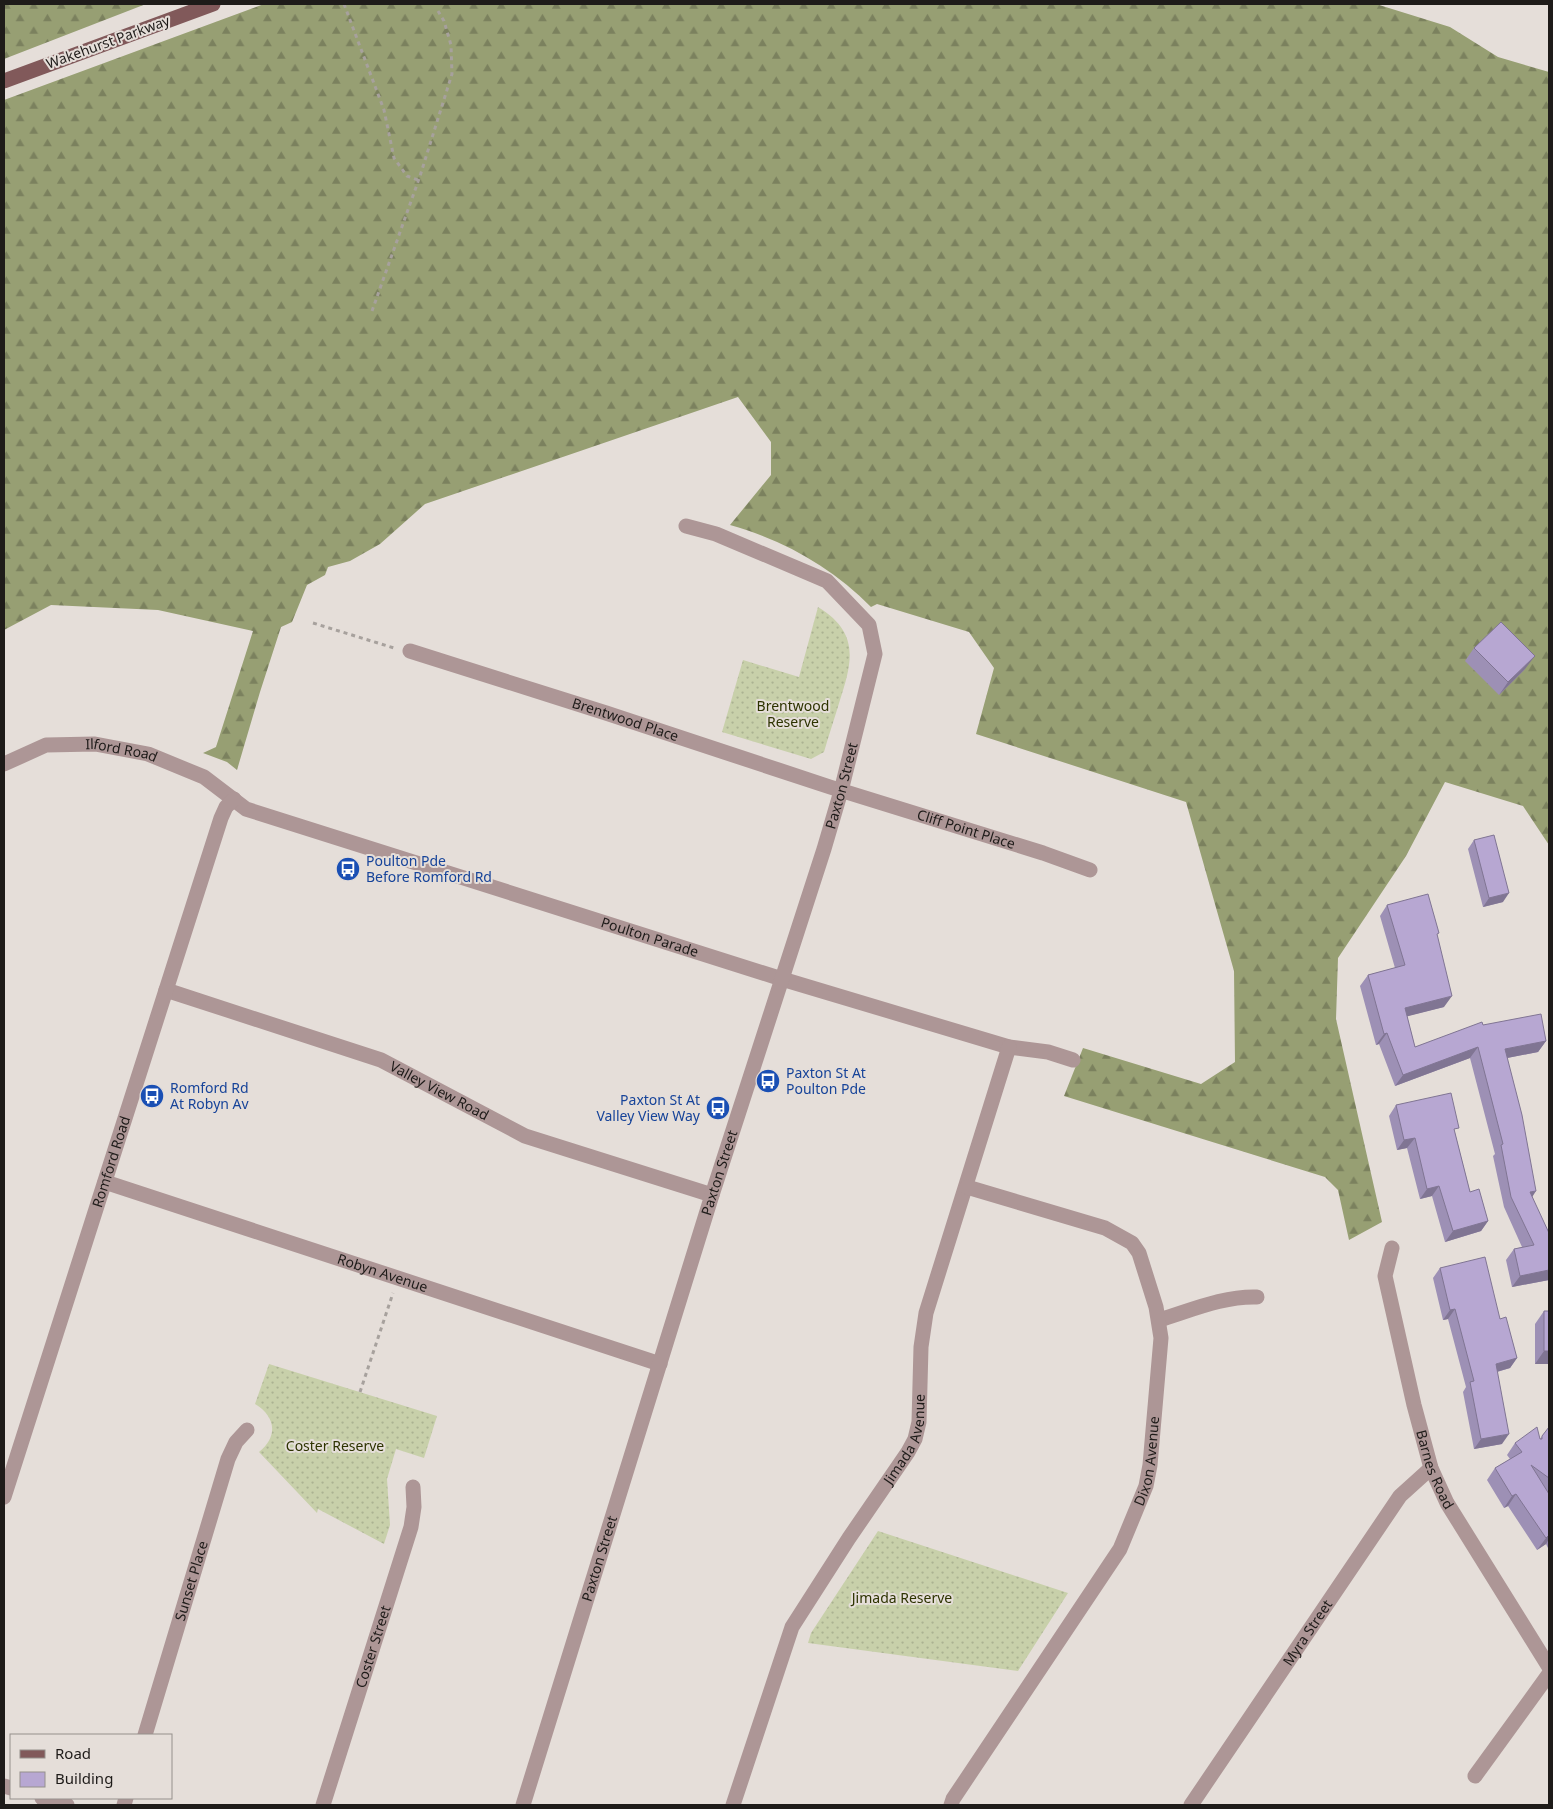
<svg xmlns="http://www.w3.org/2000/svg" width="1553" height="1809" font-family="'Noto Sans',sans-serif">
<defs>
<pattern id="grass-dots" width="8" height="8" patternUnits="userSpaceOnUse" patternTransform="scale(1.25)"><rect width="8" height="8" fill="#c8d0aa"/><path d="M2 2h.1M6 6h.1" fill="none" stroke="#abb292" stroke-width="1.8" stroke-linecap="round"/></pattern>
<pattern id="forest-firs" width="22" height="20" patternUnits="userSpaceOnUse" patternTransform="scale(1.25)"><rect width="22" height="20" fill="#979f73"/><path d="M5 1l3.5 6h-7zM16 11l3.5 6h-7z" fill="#7b815e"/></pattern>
</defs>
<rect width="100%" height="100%" fill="#e5ded9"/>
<path fill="url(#grass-dots)" d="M818 607C859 632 853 660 840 700 835 717 829 734 824 752L811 759 722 732 743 660 799 677Z
M269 1364 437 1416 424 1458 396 1449 387 1479 390 1525 384 1544 318 1509 317 1513 259 1452C279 1436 275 1416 255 1404Z
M878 1531 1068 1593 1018 1671 808 1643 811 1633Z"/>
<path fill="url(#forest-firs)" d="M4 4H146L4 59Z
M264 4H1376L1450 27 1498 57 1549 72V845L1523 806 1445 782 1406 856 1338 958 1336 1019 1382 1222 1349 1240 1338 1190 1325 1177 1064 1096 1083 1048 1201 1084 1235 1062 1234 971 1186 802 976 734 994 668 969 632 877 604 871 607C832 567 783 540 730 525L771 475V442L738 397 425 504 380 544 350 561 328 567 325 575 307 585 292 622 281 627 260 692 237 770 227 762 203 753 216 747 253 631 158 610 51 605 4 630V100Z"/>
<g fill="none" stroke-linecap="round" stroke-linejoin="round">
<path stroke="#a7a19d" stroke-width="3" stroke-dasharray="4 4" stroke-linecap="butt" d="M344 4 384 110 394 158 407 176 418 180
M372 311 420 176 452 74 451 45 444 21 438 11
M313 623 394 648
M360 1392 393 1293"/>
<g stroke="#ad9696" stroke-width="15">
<path id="s1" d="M410 651 606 713 830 787 1043 853 1090 870"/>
<path id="s2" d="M4 764 46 745 95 744 148 754 204 777 246 809 782 979 1009 1047 1048 1052 1073 1060"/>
<path id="s3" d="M166 990 381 1060 525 1136 712 1195"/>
<path id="s4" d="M105 1182 660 1364"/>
<path id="s5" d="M1392 1248 1385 1276 1414 1405 1431 1468 1447 1503 1549 1667"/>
<path d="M1159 1320C1192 1310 1223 1296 1257 1297"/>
<path id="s6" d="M4 1497 221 818 226 807 234 799"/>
<path id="s7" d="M145 1735 228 1459 236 1442 247 1430"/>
<path d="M1475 1776 1549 1674"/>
<path d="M4 1786 11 1788"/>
<path d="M42 1798 67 1805"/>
<path d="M124 1805 126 1798"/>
<path id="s8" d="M323 1805 411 1527 414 1507 413 1487"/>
<path id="s9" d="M523 1805 712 1195 824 849 841 791 875 654 869 625 827 581 716 534 686 526"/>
<path id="s10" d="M733 1805 792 1627 849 1538 908 1452 915 1439 919 1422 921 1347 926 1313 1009 1047"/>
<path id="s11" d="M951 1805 953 1799 1120 1549 1146 1486 1150 1465 1161 1338 1156 1307 1139 1253 1132 1243 1105 1228 967 1187"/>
<path id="s12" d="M1191 1805 1400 1496 1431 1468"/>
</g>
<path stroke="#81595a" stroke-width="15" d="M4 81 213 4"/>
</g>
<path fill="#9d90b5" d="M1474 648 1525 669 1499 695 1465 661Z
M1474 840 1503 902 1483 907 1468 849Z
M1387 905 1437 936 1444 1007 1407 1016 1415 1047 1483 1025 1546 1041 1538 1052 1507 1058 1532 1196 1549 1280 1512 1287 1506 1260 1514 1249 1522 1247 1504 1207 1493 1156 1495 1154 1470 1058 1395 1086 1379 1044 1376 1045 1360 986 1368 975 1395 968 1380 916Z
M1396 1105 1455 1133 1470 1192 1488 1221 1481 1231 1445 1242 1432 1196 1420 1199 1407 1148 1397 1150 1389 1116Z
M1440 1268 1500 1319 1517 1358 1510 1368 1497 1372 1502 1444 1474 1449 1463 1392 1466 1387 1448 1319 1443 1320 1433 1278Z
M1544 1311 1549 1364H1535V1324Z
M1549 1427V1550L1546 1544 1537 1550 1508 1506 1504 1508 1487 1480 1495 1468 1510 1459 1507 1455 1515 1443 1540 1439Z"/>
<path fill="#807593" d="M1535 656 1525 669 1499 695 1508 682Z
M1509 893 1503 902 1483 907 1489 898Z
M1452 996 1444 1007 1397 1019 1405 1008Z
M1387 1033 1379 1044 1376 1045 1384 1034Z
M1546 1041 1538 1052 1497 1060 1505 1049Z
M1478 1047 1470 1058 1395 1086 1403 1075Z
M1415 1138 1407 1148 1397 1150 1404 1140Z
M1439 1186 1432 1196 1420 1199 1427 1189Z
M1536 1191 1529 1202 1530 1192Z
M1488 1221 1481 1231 1445 1242 1453 1231Z
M1549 1270V1280L1512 1287 1520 1276Z
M1455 1309 1448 1319 1443 1320 1450 1310Z
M1544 1351H1549V1364H1535Z
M1517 1358 1510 1368 1489 1374 1496 1364Z
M1509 1434 1502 1444 1474 1449 1481 1439Z
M1516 1494 1508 1506 1504 1508 1512 1496Z
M1549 1535V1539L1546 1544 1537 1550 1546 1538Z"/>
<path fill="#b7a7d2" stroke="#807593" d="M1501 622 1535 656 1508 682 1474 648Z
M1494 835 1509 893 1489 898 1474 840Z
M1428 894 1439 933 1437 934 1452 996 1405 1008 1415 1047 1482 1022 1483 1025 1541 1014 1546 1041 1505 1049 1522 1115 1536 1191 1530 1192 1549 1233V1270L1520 1276 1514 1249 1534 1245 1511 1197 1501 1145 1503 1144 1478 1047 1403 1075 1387 1033 1384 1034 1368 975 1405 965 1387 905Z
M1451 1093 1459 1128 1454 1129 1470 1192 1479 1189 1488 1221 1453 1231 1439 1186 1427 1189 1415 1138 1404 1140 1396 1105Z
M1485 1257 1500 1319 1506 1317 1517 1358 1496 1364 1509 1434 1481 1439 1470 1382 1474 1381 1455 1309 1450 1310 1440 1268Z
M1544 1311H1549V1351H1544Z
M1537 1427 1540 1439H1542V1436L1549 1427V1478L1531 1465 1549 1494V1535L1546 1538 1516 1494 1512 1496 1495 1468 1522 1452 1515 1443Z"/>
<defs>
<g id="bus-disc" transform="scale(1.25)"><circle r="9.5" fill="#1a4fb4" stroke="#e5ded9"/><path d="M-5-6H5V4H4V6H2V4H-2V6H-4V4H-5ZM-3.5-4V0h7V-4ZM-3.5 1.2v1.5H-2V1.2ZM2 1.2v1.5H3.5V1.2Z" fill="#fff"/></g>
</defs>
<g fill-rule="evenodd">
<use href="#bus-disc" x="348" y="869"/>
<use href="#bus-disc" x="768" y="1081"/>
<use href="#bus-disc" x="152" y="1096"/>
<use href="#bus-disc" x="718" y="1108"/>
</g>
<g text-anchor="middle" stroke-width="4" stroke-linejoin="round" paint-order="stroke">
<g font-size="14" fill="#1e1b19" stroke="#e5ded9">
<text transform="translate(108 42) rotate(-20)" y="5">Wakehurst Parkway</text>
<text dy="5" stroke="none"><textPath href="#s1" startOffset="226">Brentwood Place</textPath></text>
<text dy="5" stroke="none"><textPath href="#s2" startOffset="122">Ilford Road</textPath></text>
<text dy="5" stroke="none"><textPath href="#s9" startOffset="1068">Paxton Street</textPath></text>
<text dy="5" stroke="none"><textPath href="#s1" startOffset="584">Cliff Point Place</textPath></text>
<text dy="5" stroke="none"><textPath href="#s2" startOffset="686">Poulton Parade</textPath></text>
<text dy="5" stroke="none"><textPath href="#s3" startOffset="292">Valley View Road</textPath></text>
<text dy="5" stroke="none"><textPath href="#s6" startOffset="352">Romford Road</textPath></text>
<text dy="5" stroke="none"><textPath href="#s9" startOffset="662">Paxton Street</textPath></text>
<text dy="5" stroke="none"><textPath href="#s4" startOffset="292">Robyn Avenue</textPath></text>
<text dy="5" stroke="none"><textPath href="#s10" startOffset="409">Jimada Avenue</textPath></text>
<text dy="5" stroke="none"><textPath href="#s11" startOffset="400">Dixon Avenue</textPath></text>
<text dy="5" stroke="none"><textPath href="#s5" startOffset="229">Barnes Road</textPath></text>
<text dy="5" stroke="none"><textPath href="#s9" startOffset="258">Paxton Street</textPath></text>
<text dy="5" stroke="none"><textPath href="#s7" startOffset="161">Sunset Place</textPath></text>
<text dy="5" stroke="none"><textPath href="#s12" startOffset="208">Myra Street</textPath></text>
<text dy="5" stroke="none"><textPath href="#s8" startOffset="166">Coster Street</textPath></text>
</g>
<g font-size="14" fill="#2d3300" stroke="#e5ded9">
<text x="793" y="711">Brentwood<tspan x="793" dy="16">Reserve</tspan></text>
<text x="335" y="1451">Coster Reserve</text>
<text x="902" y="1603">Jimada Reserve</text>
</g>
<g font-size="14" fill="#164399" stroke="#e5ded9" text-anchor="start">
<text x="366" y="866">Poulton Pde<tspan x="366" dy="16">Before Romford Rd</tspan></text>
<text x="786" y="1078">Paxton St At<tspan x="786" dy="16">Poulton Pde</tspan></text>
<text x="170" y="1093">Romford Rd<tspan x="170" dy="16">At Robyn Av</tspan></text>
<text x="700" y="1105" text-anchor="end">Paxton St At<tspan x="700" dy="16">Valley View Way</tspan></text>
</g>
</g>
<rect width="1553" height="1809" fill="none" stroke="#1e1b19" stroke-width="10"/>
<rect x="10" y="1734" width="162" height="65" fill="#e5ded9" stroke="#95908c"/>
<rect x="20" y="1750" width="25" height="8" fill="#81595a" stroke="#95908c"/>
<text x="55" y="1759" font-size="15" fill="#1e1b19">Road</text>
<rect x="20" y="1772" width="25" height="15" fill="#b7a7d2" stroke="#95908c"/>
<text x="55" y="1784" font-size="15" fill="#1e1b19">Building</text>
</svg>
